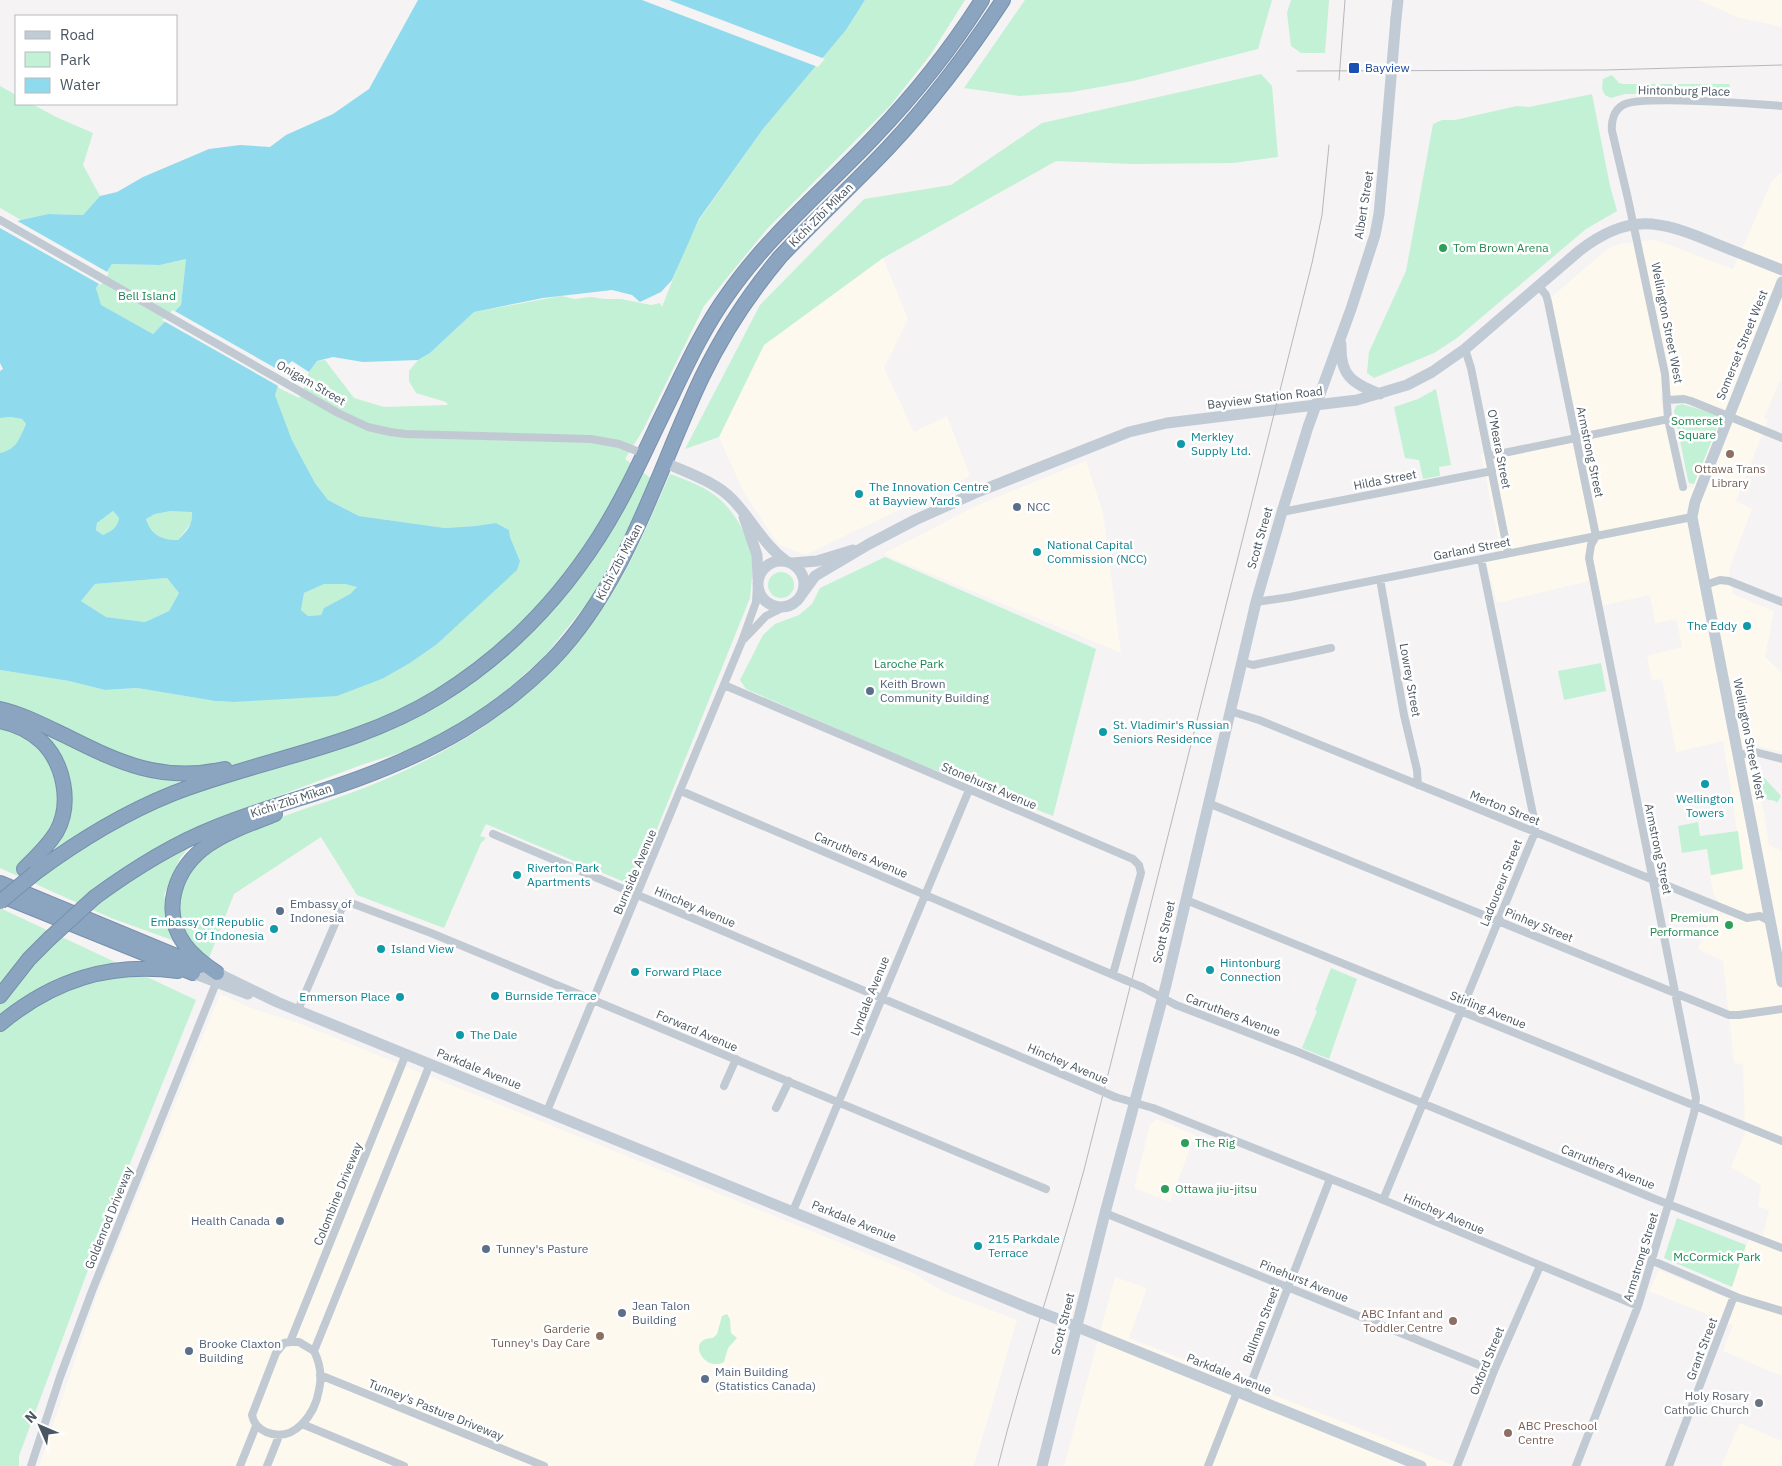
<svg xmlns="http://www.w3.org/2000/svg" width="1782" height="1466" font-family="'IBM Plex Sans',sans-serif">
<rect width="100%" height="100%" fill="#f5f3f3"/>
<path fill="#fdf9ef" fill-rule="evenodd" d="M1699 0H1782V27L1737 17Z
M1782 172V381H1780L1764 418 1768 420 1736 501 1752 509 1729 570 1733 594 1774 611 1765 657 1782 673V752L1753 745 1769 845 1782 851V1376L1723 1351 1733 1325 1649 1291 1659 1270 1727 1298 1746 1245 1754 1232 1763 1235 1769 1211 1758 1206 1761 1185 1731 1167 1745 1133 1743 1064 1734 1063 1723 961 1698 949 1718 900 1714 896 1710 876 1743 869 1723 741 1676 752 1662 679 1652 681 1647 656 1682 647 1676 619 1655 623 1650 595 1595 607 1589 581 1497 603 1486 562 1502 558 1481 454 1580 433 1548 300 1606 250 1618 244 1652 240 1659 241 1733 269 1772 181ZM1660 395 1726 409 1693 487 1679 488Z
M883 258 908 319 884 368 914 432 947 416 970 476 805 555 778 544 744 493 719 437 764 345Z
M1086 461 1103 513 1121 653 883 554 980 504Z
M220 994 256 1010 296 1022 804 1228 913 1273 944 1292 1017 1320 974 1466H39L97 1295Z
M1156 1119 1195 1135 1170 1202 1134 1188 1150 1125Z
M1115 1277 1147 1288 1129 1338 1455 1466H1064Z
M1740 1423 1782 1441V1466H1721Z"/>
<path fill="#c3f1d5" d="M865 0H965L931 54 890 106 767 229 704 306 643 430 625 459 652 479 598 590 543 658 481 712 415 748 364 764 211 821 180 858 164 895 172 940 111 918 0 868V670L69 681 105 690 137 688 215 701 234 702 255 700 384 678 410 663 436 645 520 561 510 537 509 530 496 523 475 526 445 528 359 516 328 500 315 483 292 440 275 395 277 387 299 398 305 386 309 372 317 361 325 360 354 398 384 407 448 405 446 402 416 393 409 381V371L418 360 430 353 474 312 561 296 575 299 590 297 605 299H621L651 305 660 303 662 307 684 251 699 220 763 129 846 30Z
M1025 0H1272L1258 49 1133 81 1072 92 1019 96 964 88Z
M1291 0H1329L1325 53H1301L1291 46 1287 13Z
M1261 74 1272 86 1278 157 1233 163 1133 164 1056 161 883 258 764 345 719 437 685 449 760 305 864 199 951 185 1042 123Z
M1612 75 1619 83 1623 84H1729L1730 88 1729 93 1625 94 1611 98 1605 95 1602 89 1603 79Z
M0 86 16 95V104H32L56 117 93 133 83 165 100 196 83 215 48 214 21 220 0 208Z
M1592 94 1610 186 1617 211 1586 229 1457 338 1434 353 1374 378 1367 373 1369 352 1406 271 1433 124 1442 120H1455L1517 106 1529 107Z
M186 259 181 305 153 334 100 305 96 288 112 264 160 265Z
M1436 389 1451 465 1439 467 1440 476 1423 479 1419 460 1405 458 1394 407 1418 399Z
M1682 404 1715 414 1718 418 1719 423 1694 484 1689 483 1688 480 1674 411 1676 406Z
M11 417 22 419 26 424C19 439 17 449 0 453V418Z
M670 474C703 486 723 494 741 527 745 535 750 543 752 552 754 565 751 585 750 598L634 886 486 824 480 836 486 838 481 843 444 928 357 895 321 837 234 894 209 958C204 954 198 951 194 947 176 925 172 889 192 867 223 832 304 810 348 794 449 757 535 704 598 615 629 572 649 521 670 474Z
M113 511 119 518C117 528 112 531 103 535L96 530 97 523Z
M171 511H192V522L178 540C162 540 151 535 146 519L155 514Z
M885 557 1096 649 1053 816 909 760 746 689 740 680 763 635 775 624 799 615 812 604 820 588Z
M768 585a13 13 0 1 1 26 0a13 13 0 1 1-26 0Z
M167 578 179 593 169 611 145 622 106 617 81 601 95 584Z
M323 584H345L358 587 350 594 324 608 321 615 308 616 301 610 304 593Z
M1601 663 1606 691 1564 700 1558 671Z
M1757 770 1781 796 1777 803 1775 801 1761 798 1755 772Z
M1698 822 1700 836 1738 831 1743 869 1711 875 1707 849 1682 853 1678 826Z
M0 908 196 1000 98 1243 19 1456V1466H0Z
M1331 968 1357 979 1329 1059 1302 1048 1317 1011 1315 1010Z
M1677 1218 1746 1245 1732 1287 1664 1258Z
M727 1314 730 1319 731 1333 737 1338 728 1348 724 1362C704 1373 685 1338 713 1338L717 1334 722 1316Z"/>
<path fill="#90daee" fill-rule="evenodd" d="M418 0H865L846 30 763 129 699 219 672 280 661 292 640 302 632 295 612 290 543 298 474 312 430 353 418 360 363 362 333 357 317 361 309 372 292 361 283 369 275 395 292 440 315 483 328 500 359 516 445 528 475 526 496 523 509 530 510 537 520 561 517 570 436 645 410 663 384 678 337 696 234 702 215 701 137 688 105 690 69 681 0 670V453C17 449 19 439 26 424L22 419 11 417 0 418V371L3 369 0 363V226L21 220 48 214 83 215 100 196 117 192 143 177 209 149 240 145 270 147 286 135 333 114 369 89ZM186 259 181 305 153 334 101 305 96 288 112 264 160 265ZM113 511 119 518C117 528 112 531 103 535L96 530 97 523ZM171 511 192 512C193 525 187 531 178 540 162 540 151 535 146 519L155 514ZM167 578 179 593 169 611 145 622 106 617 81 601 95 584ZM324 584H345L357 587 350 594 324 608 321 615 308 616 301 610 304 593Z"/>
<path fill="#f5f3f3" d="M642 0H669L825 59 818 67Z
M14 219 109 273 101 285 0 228V224Z
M173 310 284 373 280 387 162 320Z"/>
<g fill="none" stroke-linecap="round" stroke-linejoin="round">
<g stroke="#7690ad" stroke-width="16">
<path id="highway" d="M0 709C22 714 43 725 64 735 120 763 161 783 225 769
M0 721C15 724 30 731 41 741 64 763 72 803 57 831 49 845 36 857 24 869
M35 873C78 841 124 813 174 793 262 759 357 747 438 697 503 657 558 601 599 537 622 501 640 462 658 424 680 380 699 334 728 294 769 235 825 189 874 137 914 95 951 49 982 0
M0 883 200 966
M0 895 193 973
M95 897C132 870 171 845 214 828 262 808 312 796 360 778 433 751 497 716 552 660 628 581 656 474 702 377 723 334 749 294 780 257 815 220 853 185 888 148 931 102 969 52 1003 0
M217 973C205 965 194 957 185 945 160 910 175 868 208 845 228 831 253 823 275 814
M0 996 29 959 49 939
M0 1024C53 980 109 962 178 971"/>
</g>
<path stroke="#c1cad2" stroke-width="8" d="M0 220 338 413 368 427 390 432 406 434 591 439 619 444 644 454
M1539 286 1546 295 1548 302 1596 536 1591 545 1589 558 1696 1098 1694 1113 1672 1192 1638 1306 1576 1466
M1465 349 1471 368 1508 553
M1667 400 1684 399 1691 401 1782 438
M1489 456 1668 419
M1683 487 1668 419 1665 374 1628 199 1612 131C1611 121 1614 110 1623 105 1640 95 1757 104 1782 106
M1282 512 1492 471
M1380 579 1404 715 1417 770 1418 785
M1705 585 1720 580 1729 581 1782 602
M1256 602 1290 597 1692 517
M744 639 766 616 784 607
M1242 662 1253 665 1331 648
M724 685 1133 859 1139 865 1141 873 1113 974
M1230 711 1259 720 1747 918 1760 916 1771 922
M1739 755 1755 752 1782 759
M681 791 1125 980
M1208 803 1729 1015H1739L1782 1009
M493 834 1097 1089
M1186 900 1782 1141
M1142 987 1176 1005 1298 1052 1655 1199 1782 1248
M298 1010 341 910 347 903H351L431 933 593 1000 1046 1189
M724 1086 736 1059
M1115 1097 1153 1108 1369 1194 1638 1306
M776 1108 789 1081
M547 1111 742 641 756 602 757 585
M1383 1200 1535 832V824L1481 559
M793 1211 969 790
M1105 1213 1494 1371
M1653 1261 1739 1298 1782 1311
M290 1342 406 1054
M290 1342H299L314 1351C320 1363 322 1377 319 1390 315 1414 294 1444 266 1432 258 1428 254 1424 252 1415L276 1353 284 1343Z
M314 1351 430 1064
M320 1375 544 1466
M1246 1396 1330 1179
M302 1424 404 1466
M31 1466 60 1377 92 1291 216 983
M240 1466 256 1426
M267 1466 279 1436
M1208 1466 1237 1392
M1457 1466 1494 1371 1540 1266
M1669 1466 1734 1296"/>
<path stroke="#c1cbd6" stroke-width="11" d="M1396 18 1398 0
M1782 282 1695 502 1692 517 1782 982
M1341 344C1340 376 1352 383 1380 394
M666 463C688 473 716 482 733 500 752 520 764 545 786 561
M744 517 757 555 758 579
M758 584a23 23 0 1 1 46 0a23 23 0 1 1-46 0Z
M792 563 817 561 853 550
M802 594 815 576 869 544 915 520 975 493 1129 432 1167 423 1357 400 1407 385 1432 372 1465 349 1579 251C1629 212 1659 220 1714 243 1737 252 1759 261 1782 270
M193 973 248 994
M217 973 277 1002 1029 1308
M1055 1318 1421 1466
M1042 1466 1105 1213 1166 985 1256 602 1282 512 1308 427 1351 309 1375 235 1379 214 1386 137"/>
<use href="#highway" stroke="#8ba5c1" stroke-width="14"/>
<path stroke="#b5b8bd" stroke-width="1" d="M1297 71 1605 70 1782 65
M1339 80 1345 0
M998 1466C1023 1366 1057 1269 1084 1170L1312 263 1322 215 1329 145"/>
<g stroke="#7690ad" stroke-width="16" stroke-linecap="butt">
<path id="highway-bridge" d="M0 902 35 873
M49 939 95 897"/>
</g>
<path stroke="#c1cad2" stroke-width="8" d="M1125 980 1142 987
M1097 1089 1115 1097"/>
<path stroke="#c1cbd6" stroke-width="11" d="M1386 137 1396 18
M1029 1308 1055 1318"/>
<use href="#highway-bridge" stroke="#8ba5c1" stroke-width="14"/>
</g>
<rect fill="#1a4fb4" stroke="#fff" stroke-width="2" x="1348" y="62" width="12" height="12" rx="2.5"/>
<g fill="#2e9e5b" stroke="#fff" stroke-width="2">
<circle cx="1443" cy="248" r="5"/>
<circle cx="1729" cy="925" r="5"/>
<circle cx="1185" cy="1143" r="5"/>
<circle cx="1165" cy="1189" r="5"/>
</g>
<g fill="#0f9aa8" stroke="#fff" stroke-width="2">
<circle cx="1181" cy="444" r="5"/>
<circle cx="859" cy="494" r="5"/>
<circle cx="1037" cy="552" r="5"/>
<circle cx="1747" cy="626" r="5"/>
<circle cx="1103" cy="732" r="5"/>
<circle cx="1705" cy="784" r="5"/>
<circle cx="517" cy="875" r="5"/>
<circle cx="274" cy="929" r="5"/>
<circle cx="381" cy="949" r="5"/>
<circle cx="1210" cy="970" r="5"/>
<circle cx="635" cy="972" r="5"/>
<circle cx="495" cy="996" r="5"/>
<circle cx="400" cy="997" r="5"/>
<circle cx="460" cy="1035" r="5"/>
<circle cx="978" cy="1246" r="5"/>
</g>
<g fill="#8d6e63" stroke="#fff" stroke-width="2">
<circle cx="1730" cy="454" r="5"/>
<circle cx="1453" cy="1321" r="5"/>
<circle cx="600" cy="1336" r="5"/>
<circle cx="1508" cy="1433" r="5"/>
</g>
<g fill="#5c6f8a" stroke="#fff" stroke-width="2">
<circle cx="1017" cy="507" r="5"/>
<circle cx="870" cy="691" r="5"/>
<circle cx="280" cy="911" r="5"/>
<circle cx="280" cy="1221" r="5"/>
<circle cx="486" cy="1249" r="5"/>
<circle cx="622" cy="1313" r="5"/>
<circle cx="189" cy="1351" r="5"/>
<circle cx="705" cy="1379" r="5"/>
</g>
<circle fill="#6b7280" stroke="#fff" stroke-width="2" cx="1759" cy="1403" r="5"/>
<g text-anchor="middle" stroke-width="5" stroke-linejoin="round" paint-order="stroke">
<g font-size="12" fill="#164399" stroke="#fff" text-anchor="start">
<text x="1365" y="72">Bayview</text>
</g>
<g font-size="12" fill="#4a5661" stroke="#fff">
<text transform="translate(1684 91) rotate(1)" y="4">Hintonburg Place</text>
<text transform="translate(1364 205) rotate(-81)" y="4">Albert Street</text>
<text transform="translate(821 215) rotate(-45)" y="4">Kichi Zībī Mīkan</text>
<text transform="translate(1667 323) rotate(79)" y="4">Wellington Street West</text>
<text transform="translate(1742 345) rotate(-68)" y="4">Somerset Street West</text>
<text transform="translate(311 383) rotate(30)" y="4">Onigam Street</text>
<text transform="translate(1265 398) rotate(-7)" y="4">Bayview Station Road</text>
<text transform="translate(1499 449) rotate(79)" y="4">O'Meara Street</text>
<text transform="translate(1590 452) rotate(78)" y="4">Armstrong Street</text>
<text transform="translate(1385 480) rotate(-11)" y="4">Hilda Street</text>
<text transform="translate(1260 538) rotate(-74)" y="4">Scott Street</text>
<text transform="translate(1472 549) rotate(-11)" y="4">Garland Street</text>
<text transform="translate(619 562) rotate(-62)" y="4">Kichi Zībī Mīkan</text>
<text transform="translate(1410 680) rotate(80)" y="4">Lowrey Street</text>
<text transform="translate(1749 739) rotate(79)" y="4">Wellington Street West</text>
<text transform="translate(989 786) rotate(23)" y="4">Stonehurst Avenue</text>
<text transform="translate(291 801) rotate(-18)" y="4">Kichi Zībī Mīkan</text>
<text transform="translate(1505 808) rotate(22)" y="4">Merton Street</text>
<text transform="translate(1658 849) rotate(78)" y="4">Armstrong Street</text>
<text transform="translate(861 855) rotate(23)" y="4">Carruthers Avenue</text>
<text transform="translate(635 872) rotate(-67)" y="4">Burnside Avenue</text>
<text transform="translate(1501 883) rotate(-68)" y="4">Ladouceur Street</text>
<text transform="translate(695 907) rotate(23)" y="4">Hinchey Avenue</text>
<text transform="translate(1539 925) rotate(22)" y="4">Pinhey Street</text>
<text transform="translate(1164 932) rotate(-77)" y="4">Scott Street</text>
<text transform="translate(870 996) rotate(-68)" y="4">Lyndale Avenue</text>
<text transform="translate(1488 1010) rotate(22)" y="4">Stirling Avenue</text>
<text transform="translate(1233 1015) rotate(21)" y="4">Carruthers Avenue</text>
<text transform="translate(697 1031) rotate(23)" y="4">Forward Avenue</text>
<text transform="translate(1068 1064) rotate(23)" y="4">Hinchey Avenue</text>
<text transform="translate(479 1069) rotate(22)" y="4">Parkdale Avenue</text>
<text transform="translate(1608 1167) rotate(22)" y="4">Carruthers Avenue</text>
<text transform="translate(338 1194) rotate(-68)" y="4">Colombine Driveway</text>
<text transform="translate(1444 1214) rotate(23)" y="4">Hinchey Avenue</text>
<text transform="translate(109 1218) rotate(-68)" y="4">Goldenrod Driveway</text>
<text transform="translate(854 1221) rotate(22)" y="4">Parkdale Avenue</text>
<text transform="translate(1641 1257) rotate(-73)" y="4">Armstrong Street</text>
<text transform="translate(1304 1281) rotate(22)" y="4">Pinehurst Avenue</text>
<text transform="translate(1063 1324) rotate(-76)" y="4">Scott Street</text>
<text transform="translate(1261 1325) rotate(-69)" y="4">Bullman Street</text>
<text transform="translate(1702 1349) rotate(-69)" y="4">Grant Street</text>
<text transform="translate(1487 1361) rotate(-68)" y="4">Oxford Street</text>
<text transform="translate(1229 1374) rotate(22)" y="4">Parkdale Avenue</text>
<text transform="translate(436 1410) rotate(22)" y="4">Tunney's Pasture Driveway</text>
</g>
<g font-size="12" fill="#27864d" stroke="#fff" text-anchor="start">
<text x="1453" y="252">Tom Brown Arena</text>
<text x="1719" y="922" text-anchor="end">Premium<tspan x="1719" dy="14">Performance</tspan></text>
<text x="1195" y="1147">The Rig</text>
<text x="1175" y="1193">Ottawa jiu-jitsu</text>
</g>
<g font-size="12" fill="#17864f" stroke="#fff">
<text x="147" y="300">Bell Island</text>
<text x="1697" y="425">Somerset<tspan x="1697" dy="14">Square</tspan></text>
<text x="909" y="668">Laroche Park</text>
<text x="1717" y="1261">McCormick Park</text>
</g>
<g font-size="12" fill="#0d838f" stroke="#fff" text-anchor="start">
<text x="1191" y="441">Merkley<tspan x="1191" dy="14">Supply Ltd.</tspan></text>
<text x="869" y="491">The Innovation Centre<tspan x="869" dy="14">at Bayview Yards</tspan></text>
<text x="1047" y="549">National Capital<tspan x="1047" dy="14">Commission (NCC)</tspan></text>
<text x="1737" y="630" text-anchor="end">The Eddy</text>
<text x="1113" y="729">St. Vladimir's Russian<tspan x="1113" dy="14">Seniors Residence</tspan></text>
<text x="1705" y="803" text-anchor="middle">Wellington<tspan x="1705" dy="14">Towers</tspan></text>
<text x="527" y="872">Riverton Park<tspan x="527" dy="14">Apartments</tspan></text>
<text x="264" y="926" text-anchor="end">Embassy Of Republic<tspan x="264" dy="14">Of Indonesia</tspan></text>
<text x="391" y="953">Island View</text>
<text x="1220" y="967">Hintonburg<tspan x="1220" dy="14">Connection</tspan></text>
<text x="645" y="976">Forward Place</text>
<text x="505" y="1000">Burnside Terrace</text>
<text x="390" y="1001" text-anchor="end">Emmerson Place</text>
<text x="470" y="1039">The Dale</text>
<text x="988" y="1243">215 Parkdale<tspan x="988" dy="14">Terrace</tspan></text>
</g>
<g font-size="12" fill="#785e54" stroke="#fff" text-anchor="end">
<text x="1730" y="473" text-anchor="middle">Ottawa Trans<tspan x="1730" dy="14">Library</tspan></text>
<text x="1443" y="1318">ABC Infant and<tspan x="1443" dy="14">Toddler Centre</tspan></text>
<text x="590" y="1333">Garderie<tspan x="590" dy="14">Tunney's Day Care</tspan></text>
<text x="1518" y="1430" text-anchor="start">ABC Preschool<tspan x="1518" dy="14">Centre</tspan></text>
</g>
<g font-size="12" fill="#4e5e75" stroke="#fff" text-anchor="start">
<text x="1027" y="511">NCC</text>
<text x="880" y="688">Keith Brown<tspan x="880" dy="14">Community Building</tspan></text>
<text x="290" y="908">Embassy of<tspan x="290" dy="14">Indonesia</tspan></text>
<text x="270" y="1225" text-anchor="end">Health Canada</text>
<text x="496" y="1253">Tunney's Pasture</text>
<text x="632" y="1310">Jean Talon<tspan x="632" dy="14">Building</tspan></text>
<text x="199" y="1348">Brooke Claxton<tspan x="199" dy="14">Building</tspan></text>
<text x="715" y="1376">Main Building<tspan x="715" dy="14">(Statistics Canada)</tspan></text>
</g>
<g font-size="12" fill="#5b616d" stroke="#fff" text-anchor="end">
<text x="1749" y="1400">Holy Rosary<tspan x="1749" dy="14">Catholic Church</tspan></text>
</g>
</g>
<rect x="15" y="15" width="162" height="90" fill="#ffffff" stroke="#b7bbc0"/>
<rect x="25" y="31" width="25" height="8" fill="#c1cbd6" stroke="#b7bbc0"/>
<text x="60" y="40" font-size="15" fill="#4a5661">Road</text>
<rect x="25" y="52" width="25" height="15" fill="#c3f1d5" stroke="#b7bbc0"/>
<text x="60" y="65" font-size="15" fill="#4a5661">Park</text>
<rect x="25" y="78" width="25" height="15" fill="#90daee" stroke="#b7bbc0"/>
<text x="60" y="90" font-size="15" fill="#4a5661">Water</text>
<g transform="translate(40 1426) rotate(315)" stroke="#ffffff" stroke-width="4" paint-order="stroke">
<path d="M0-4L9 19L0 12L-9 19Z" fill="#4a5661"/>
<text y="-8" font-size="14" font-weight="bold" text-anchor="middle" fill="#4a5661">N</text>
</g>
</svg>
